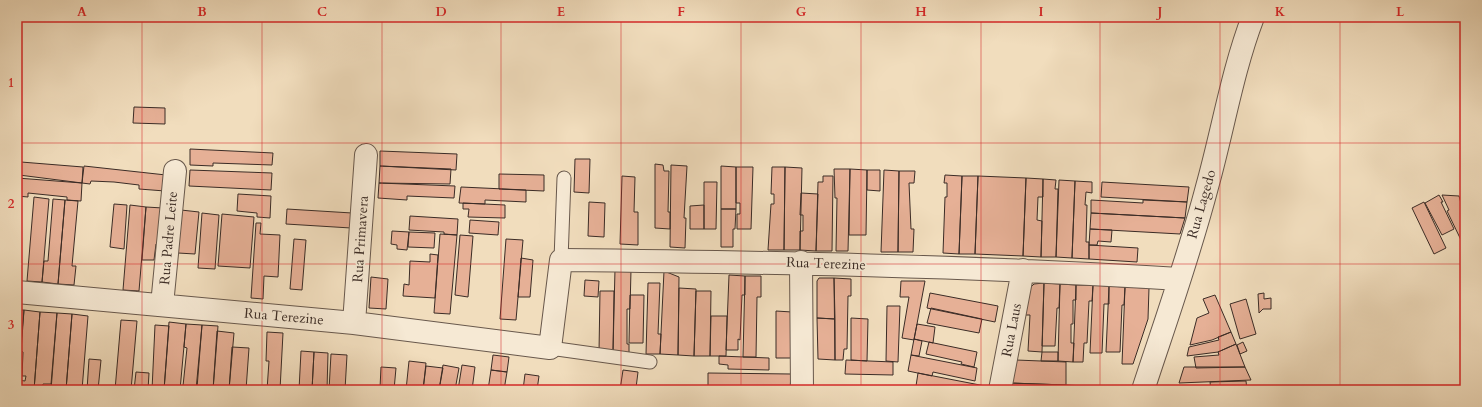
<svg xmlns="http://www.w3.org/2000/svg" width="1482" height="407" font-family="Cardo,serif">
<rect width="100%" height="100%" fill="#f1ddbd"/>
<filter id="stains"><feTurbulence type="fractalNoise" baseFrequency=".005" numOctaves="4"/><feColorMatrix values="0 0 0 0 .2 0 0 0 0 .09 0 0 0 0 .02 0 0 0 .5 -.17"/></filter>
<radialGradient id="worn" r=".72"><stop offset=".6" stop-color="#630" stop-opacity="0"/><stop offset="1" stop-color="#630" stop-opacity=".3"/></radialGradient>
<path fill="#e6b096" stroke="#3b2c26" d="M134 107 165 108V124L133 123Z
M190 149 273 153 272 165 213 163V166L190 165Z
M380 151 457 154 456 170 380 166Z
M575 159H590L589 193 574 192Z
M21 162 83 167 82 183 19 175Z
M655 164 663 165 664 171H669L668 212H670V229L655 228Z
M671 165 687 166 684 218H686L685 248 670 247Z
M84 166 166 175 165 191 139 189V185L114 182 91 181 90 184 82 183Z
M380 166 451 169 450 184 379 183Z
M721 166 736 167V209H721Z
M736 167H753L751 229H737V214H740V203H736Z
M772 167H785L784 250H768L771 204H774V194H771Z
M785 167 802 168 800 250H784Z
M834 169H850L848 251H836L837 198H835Z
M850 169 867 170 866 235H849Z
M190 170 272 173 271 190 189 186Z
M867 170H880V191L867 190Z
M884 170 899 171 898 252H881Z
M899 171H915L914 183H909L911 229H914L913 252H898Z
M499 174 544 175V191L499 189Z
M945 175 962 176 959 254 943 253 945 197H947V183H944Z
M622 176 635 177 634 212H638V245L620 244Z
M823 176H833L832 251H816L818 182H823Z
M962 176H978L975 254H959Z
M978 176 1026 178 1023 256 975 254Z
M17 178 82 183 81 201 67 200V197L28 193V197L17 196Z
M1026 178 1043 179V197H1038L1037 220 1042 221 1041 257 1023 256Z
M1043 179 1056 180 1055 189H1058L1056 257H1041Z
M1059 180 1075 181 1072 258 1056 257Z
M1075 181 1092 182V193L1086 192 1085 205H1087L1086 242H1089V259L1072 258Z
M704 182H717L716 229H704Z
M1102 182 1189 187 1187 202 1101 197Z
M379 183 455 186 454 198 407 196V200L378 198Z
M461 187 526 190V202L485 200V204L459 203Z
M801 193 818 194 816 251 800 250V231H803V215H800Z
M238 194 271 196 270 218 257 217V213L237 211Z
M1439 195 1443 202H1441L1454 229 1442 235 1425 203Z
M1442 195 1459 196 1461 203 1465 201V244L1462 239 1461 240 1447 211 1449 210Z
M34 197 49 199 42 282 27 281Z
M53 199 65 200 58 284 42 282 44 261H48Z
M65 200 78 201 72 266H76L74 285 58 284Z
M1091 200 1143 203V200L1187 202 1185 218 1091 213Z
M589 202 605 203 604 237 588 236Z
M1424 202 1446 248 1434 254 1412 208Z
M463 203 505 205V218L468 217 469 209H463Z
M114 204 127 205 124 249 110 247Z
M130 205 146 207 139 291 123 290Z
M704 205V229H690V206Z
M146 207 163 208 161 245 156 244 154 260H142Z
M287 209 352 213 351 228 286 224Z
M721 209H736L735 229H733V247H721Z
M181 210 199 212 195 254 178 253Z
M202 213 219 215 215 269 198 268Z
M1091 213 1185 218 1180 234 1090 229Z
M222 214 254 217 250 268 218 266Z
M410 216 458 219 457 235 444 234V232L409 230Z
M470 220 499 222 498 235 469 233Z
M256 223H261L260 234 280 235 278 277 264 276 263 299 251 298Z
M1090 229 1112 230 1111 242 1098 241 1097 245H1089Z
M392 231 409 232 407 250 397 249V245L391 244Z
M409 232 435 233 434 248 408 247Z
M440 234 457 235 450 314 434 313Z
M460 235 473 236 468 297 455 295Z
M294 239 306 240 302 290 290 289Z
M506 239 523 240 516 320 500 319Z
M1089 245 1138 248 1137 262 1089 259Z
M430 254 438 255 435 298 403 296 404 284 409 285 410 261 430 262Z
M521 258 533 260 530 297H518Z
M615 269 631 270 630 309H627V344H629V353L613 352Z
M664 271 679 277 678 355 660 354Z
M729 275 745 276V295H742L740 340 738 339V350H726Z
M745 276H761V297H757L756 357H743Z
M371 277 388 279 386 309 369 308Z
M819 278H834L835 319 817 318V281Z
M834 278 851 279V296H848L847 349H844L843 360H835Z
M585 280 599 281 598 297 584 296Z
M901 281H925L914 340 902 338 909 297H900Z
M648 283H660L658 334H661L660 354H646Z
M1044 283 1042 352 1028 351 1030 315H1025L1030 288 1034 284Z
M1044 283 1060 284 1059 308H1057L1055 346H1042Z
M1060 284 1076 285V300H1073V324H1071V343H1074L1073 362 1058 361Z
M1076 285H1093L1092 301H1089L1087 343H1084L1083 362H1073Z
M1093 285 1109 286V304H1104L1102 353H1090Z
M1109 286 1125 287 1124 305H1122L1120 352H1106Z
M1125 287 1149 288 1148 319 1133 364H1122Z
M679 288 696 289 694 356 678 355Z
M600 291H614L613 352H599Z
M696 291H711L710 356H694Z
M930 293 998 306 995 322 927 308Z
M1264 293V299L1271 298V309H1263L1259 313 1258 294Z
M630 295H644L643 343H629Z
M1215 295 1231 332 1212 340 1190 345 1197 318 1209 313 1203 299Z
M1246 299 1256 334 1240 339 1230 304Z
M887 306H900L898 362 886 361Z
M931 308 982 319 979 333 927 323Z
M17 310H24L19 366H17Z
M24 310 40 312 34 390H17L18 380 25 381 26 376H22L23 352 21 351Z
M776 311 792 312V358H776Z
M40 312 57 313 51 384H43L42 390H34Z
M57 313 72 314 66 390H51Z
M72 314 88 316 82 390H66Z
M711 316H727L726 356H710Z
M817 318 835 319V360L818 359Z
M851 318 868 319 867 361 851 360Z
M121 320 137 321 131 390H115Z
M169 322 186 324 180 390H164Z
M186 324 202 325 197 388 183 386 187 348 184 347Z
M917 324 935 327 933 343 914 339Z
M155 325 169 326 164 390H152Z
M202 325 218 326 213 390H196Z
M217 331 234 333 229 390H213Z
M267 332 283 333 280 390H267L269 361H266Z
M1231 332 1236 344 1218 352 1187 356 1189 347 1219 340 1218 337Z
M914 339 922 341 919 356 911 355Z
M929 342 977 352 974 367 961 364 962 362 926 354Z
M1243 342 1247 351 1240 354 1237 345Z
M1236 344 1245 367 1196 368 1194 357 1219 355 1218 352Z
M232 347 249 348 246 390H229Z
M301 351 314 352 312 390H299Z
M314 352 328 353 327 390H312Z
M1042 352H1058V361H1041Z
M331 354 347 355 345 390H329Z
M493 355 509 357 507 372 491 370Z
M911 355 977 368 975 381 933 372 932 376 908 371Z
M719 356 769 358V370L728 369V365L719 364Z
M89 359 101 360 98 390H87Z
M846 360 893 362V375L845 374Z
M1016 360 1066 362V385L1010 383Z
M409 361 426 363 423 390H406Z
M443 365 459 368 455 390H439Z
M462 365 475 367 472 390H458Z
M426 366 443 368 439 390H423Z
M381 367 396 368 394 390H378V388H380Z
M1184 367H1245L1251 380 1179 383Z
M491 370 507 372 504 390H488Z
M623 370 638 372 636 388 632 387V390H620Z
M136 372 149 373 148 390H134Z
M708 373 791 374 790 390 708 389Z
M918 373 985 386V390H937L916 386Z
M525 374 539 376 537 390H523Z
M1246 381 1247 390H1211L1210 382Z
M1010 383 1065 385 1064 390H1009Z
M1065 385H1066L1120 388 1119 390H1064Z
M365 387H378V390H365Z"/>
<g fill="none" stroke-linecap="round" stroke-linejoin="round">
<g stroke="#68584c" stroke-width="15">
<path id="lane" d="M561 260 564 178
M550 348 650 362"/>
</g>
<g stroke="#68584c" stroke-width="24">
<path id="street" d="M801 262 802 390
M17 292 354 323 550 348 561 260C767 262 973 266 1179 279
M162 305 175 171
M354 323 366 155
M1000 390 1023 270
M1143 390C1165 323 1189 256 1207 187 1223 130 1232 72 1253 17"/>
</g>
<use href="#lane" stroke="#f6e9d4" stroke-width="13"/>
<use href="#street" stroke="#f6e9d4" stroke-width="22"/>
</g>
<path fill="none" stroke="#d62828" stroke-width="1" stroke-opacity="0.55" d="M142 17V390M262 17V390M382 17V390M501 17V390M621 17V390M741 17V390M861 17V390M981 17V390M1100 17V390M1220 17V390M1340 17V390M17 143H1465M17 264H1465"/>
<g text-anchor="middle" stroke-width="3.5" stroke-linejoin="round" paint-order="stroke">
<g font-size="14" fill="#3b2c26" stroke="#f6e9d4">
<text transform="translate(1201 204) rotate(-74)" y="5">Rua Lagedo</text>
<text transform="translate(168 238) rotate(-85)" y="5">Rua Padre Leite</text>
<text transform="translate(360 239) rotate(-86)" y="5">Rua Primavera</text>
<text transform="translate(826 263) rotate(2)" y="5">Rua Terezine</text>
<text transform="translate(284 316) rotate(5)" y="5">Rua Terezine</text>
<text transform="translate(1011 330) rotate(-79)" y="5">Rua Laus</text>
</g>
</g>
<rect width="1482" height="407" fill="none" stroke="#f1ddbd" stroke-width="44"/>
<rect x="22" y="22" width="1438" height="363" fill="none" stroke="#d62828" stroke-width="1.5"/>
<g font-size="13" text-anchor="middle" font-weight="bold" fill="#d62828">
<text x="82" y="16">A</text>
<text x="202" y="16">B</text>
<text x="322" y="16">C</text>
<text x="441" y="16">D</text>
<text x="561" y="16">E</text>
<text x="681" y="16">F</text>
<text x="801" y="16">G</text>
<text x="921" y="16">H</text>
<text x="1041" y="16">I</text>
<text x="1160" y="16">J</text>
<text x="1280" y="16">K</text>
<text x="1400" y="16">L</text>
<text x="11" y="87">1</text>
<text x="11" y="208">2</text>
<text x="11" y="329">3</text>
</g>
<rect width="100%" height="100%" filter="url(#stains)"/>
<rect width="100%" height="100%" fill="url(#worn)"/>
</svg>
